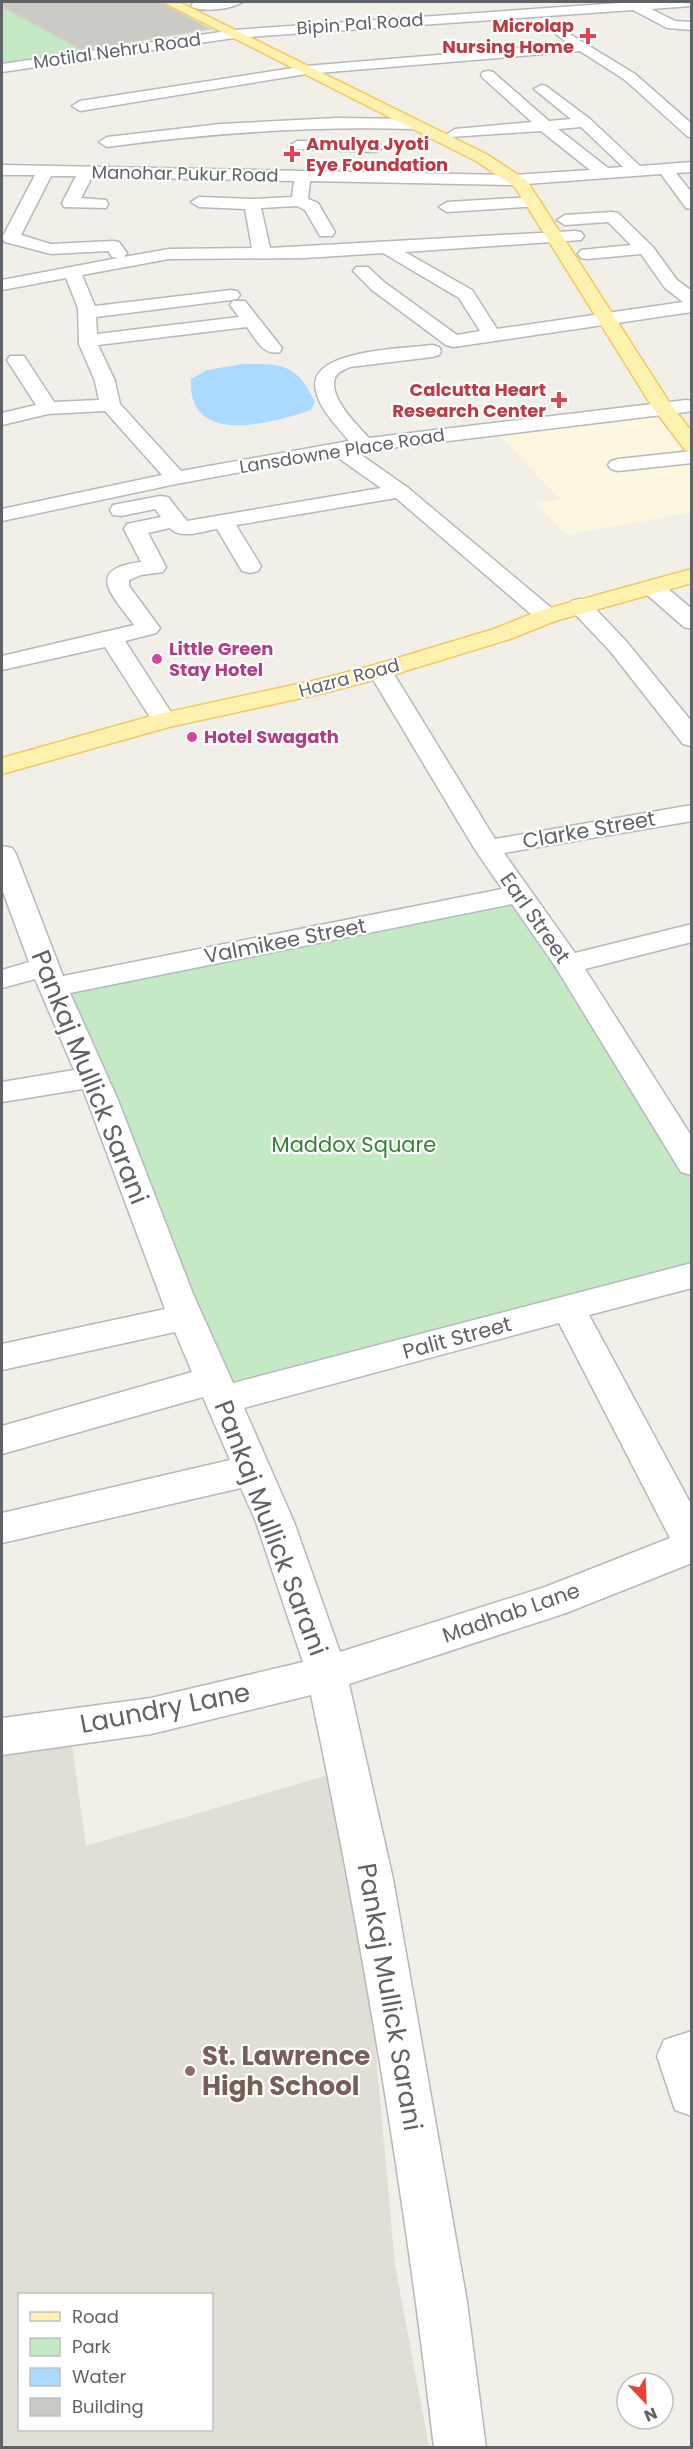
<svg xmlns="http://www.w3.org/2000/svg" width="693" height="2449" font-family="Poppins,sans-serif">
<rect width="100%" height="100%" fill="#f1efe8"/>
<path fill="#fef7e0" d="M669 407 691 440V512L566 535 537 504 560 499 493 428Z"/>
<path fill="#e1ded6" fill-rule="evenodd" d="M72 1745 86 1846 335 1773 360 1878 395 2265 429 2447H2V1755ZM20 2294H212V2430H20Z"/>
<path fill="#c5e8c5" d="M2 7 83 50 2 63Z
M513 901 691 1178V1270L229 1393 61 990Z"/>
<path fill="#aadaff" d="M243 364C283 364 296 363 315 402L311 410C272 423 187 448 191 379L207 370Z"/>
<path fill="#cccac5" stroke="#d6d1c6" stroke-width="1.5" d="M2 2H159L210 29 82 50 2 7Z"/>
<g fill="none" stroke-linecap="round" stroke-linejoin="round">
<g stroke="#b5b8bc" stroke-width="3">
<path id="minor" d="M202 2H242C233 9 200 13 191 6L193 3Z
M635 2H692L691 6 651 9 675 21 692 22V30L667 28 633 10 234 38 2 72V64L234 30Z
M563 30 635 74 692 124V138L687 136 625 80 580 51 306 74 80 111 72 106 80 101 306 66 569 44 556 34Z
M488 71 493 72 549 121 571 119 534 89 541 85 546 86 590 119 640 166 692 162V172L676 173 692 193V209L686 208 661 174 513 185 310 181 308 199 318 203 335 232 332 236H320L305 210 297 206 261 208 270 248 575 231 581 232 584 236 581 240 405 252 472 290 497 329 683 302 665 288 641 254 587 259 581 258 578 254 581 250 631 245 608 222 565 225 557 220 565 215 612 212 618 213 653 247 677 280 692 291V312L453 347 446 345 372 290 353 271 356 267H368L384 282 457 335 480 331 459 298 383 253 305 258 169 259 82 275 95 306 231 290 237 291 240 295 237 299 231 300 96 317 97 334 239 317 230 305 233 301H245L282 348 280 352C263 356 256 339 247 327L98 345 115 381 120 404 181 471 349 441C337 426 320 410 316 391 305 349 405 349 432 345L439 347 441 351 439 355 432 357 350 367C344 370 337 372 335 378 328 397 357 425 369 438L686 400 692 401V411L686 412 357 452 407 487 555 611 559 616 555 621 547 623 539 621 396 498 236 525 261 566 258 571 250 573 242 571 217 529C202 531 181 540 170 528L148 533 166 567 163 572 141 575 129 580V586L160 628 156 633 125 641 176 720 173 725 164 727 155 725 105 647 2 670V656L134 625C113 596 83 569 141 562L124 529 127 524 161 517 155 509 121 516 113 515 110 510 113 505 160 496 168 497 187 521 381 488 334 455 176 484 2 521V509L162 475 105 411 48 414 2 425V413L36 405 7 360 10 356H24L54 402 99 400 95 381 79 344 78 308 66 278 2 290V280L118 258 112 257 108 251 51 254 5 242 2 238 35 175H2V165L513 175 590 170 541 131 450 137 447 134 455 129 532 122 483 78 481 75 483 72ZM581 127 623 167 608 168 558 129ZM51 176H76L62 203 64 207 106 208 108 204 106 200 81 198 92 177 294 181 292 197 252 199 199 197 191 202 199 207 245 209 252 248 169 249 118 258 124 257 127 253 119 242 113 241 51 244 21 235Z
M336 118 413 119 421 124 413 129C310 126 209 133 107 147L99 142 107 137 221 124Z
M297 141 376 142 384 147 376 152 291 149 289 146Z
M533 197 541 202 539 206 447 212 439 207 447 202Z
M692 451V463L618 471 611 469 608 465 611 461 618 459Z
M653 581 661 583 692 609V629L684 627 645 593 642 588 645 583Z
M580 599 588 601 626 641 692 722V746L683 744 610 651 572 611 568 606 572 601Z
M380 664 389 666 392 671 495 839 692 805V821L504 853 575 953 692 924V942L585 969 692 1137V1175L681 1172 555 966 512 904 70 993 118 1100 193 1294 233 1383 692 1263V1288L589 1315 692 1506V1563L566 1613 349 1684 393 1879 467 2302 486 2448H434C405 2195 363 1944 311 1695L151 1734 2 1755V1718L151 1698 303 1662 256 1522 241 1488 2 1543V1513L230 1460 203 1397 2 1454V1426L192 1372 175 1332 2 1370V1344L165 1309 83 1089 2 1102V1082L74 1070 35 979 2 988V970L29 962 2 889V846L12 848 16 854 63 976 502 889 474 848 368 671 371 666ZM559 1323 670 1538 545 1587 340 1652 294 1522 244 1408Z
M692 2031V2116L675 2110 657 2056 664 2040Z"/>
</g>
<g stroke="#f2c960" stroke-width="3">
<path id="major" d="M163 2H179L488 155 527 181 671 405 692 432V452L685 450 653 408 515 187 476 161Z
M692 569V583L555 621 510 639 389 676 324 693 169 727 2 774V758L155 715 321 679 371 666 494 629 539 611Z"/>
</g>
<use href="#minor" fill="#fff" fill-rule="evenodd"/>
<use href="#major" fill="#fff2af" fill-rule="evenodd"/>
</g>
<g fill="#e0444e" stroke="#fff" stroke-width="2">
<path d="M585 27h6v6h6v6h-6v6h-6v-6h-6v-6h6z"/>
<path d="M289 145h6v6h6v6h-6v6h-6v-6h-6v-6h6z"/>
<path d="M556 391h6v6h6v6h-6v6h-6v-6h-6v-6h6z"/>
</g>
<g fill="#d1479c" stroke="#fff" stroke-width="2">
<circle cx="157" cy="659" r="6"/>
<circle cx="192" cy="737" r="6"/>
</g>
<circle fill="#8d6e63" stroke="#fff" stroke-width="2" cx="190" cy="2071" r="6"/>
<g text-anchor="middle" stroke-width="4.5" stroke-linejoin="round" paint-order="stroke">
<g font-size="18" fill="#5f6368" stroke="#fff">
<text transform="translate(360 24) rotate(-4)" y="6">Bipin Pal Road</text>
<text transform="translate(117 51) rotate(-8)" y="6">Motilal Nehru Road</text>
<text transform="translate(185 174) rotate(1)" y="6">Manohar Pukur Road</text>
<text transform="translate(342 451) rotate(-9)" y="6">Lansdowne Place Road</text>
<text transform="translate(349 678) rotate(-15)" y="6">Hazra Road</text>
</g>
<g font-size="18" font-weight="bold" fill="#be3a42" stroke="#fff" text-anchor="end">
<text x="574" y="32">Microlap<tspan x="574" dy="21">Nursing Home</tspan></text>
<text x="306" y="150" text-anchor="start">Amulya Jyoti<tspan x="306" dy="21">Eye Foundation</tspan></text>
<text x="546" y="396">Calcutta Heart<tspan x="546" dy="21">Research Center</tspan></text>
</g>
<g font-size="18" font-weight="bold" fill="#b23c85" stroke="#fff" text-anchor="start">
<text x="169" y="655">Little Green<tspan x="169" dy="21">Stay Hotel</tspan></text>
<text x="204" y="743">Hotel Swagath</text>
</g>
<g font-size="21" fill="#5f6368" stroke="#fff">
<text transform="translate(589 830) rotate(-10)" y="7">Clarke Street</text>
<text transform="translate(535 918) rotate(55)" y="7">Earl Street</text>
<text transform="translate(285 941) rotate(-11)" y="7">Valmikee Street</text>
<text transform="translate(457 1338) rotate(-15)" y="7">Palit Street</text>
<text transform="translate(511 1613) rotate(-19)" y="7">Madhab Lane</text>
</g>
<g font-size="21" fill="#348238" stroke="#fff">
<text x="354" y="1152">Maddox Square</text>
</g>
<g font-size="26" fill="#5f6368" stroke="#fff">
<text transform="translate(90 1077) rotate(68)" y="9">Pankaj Mullick Sarani</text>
<text transform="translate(271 1528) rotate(69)" y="9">Pankaj Mullick Sarani</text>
<text transform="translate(165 1708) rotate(-11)" y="9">Laundry Lane</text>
<text transform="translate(390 1997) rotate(80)" y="9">Pankaj Mullick Sarani</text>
</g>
<g font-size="26" font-weight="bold" fill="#785e54" stroke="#fff" text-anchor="start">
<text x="202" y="2065">St. Lawrence<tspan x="202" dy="30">High School</tspan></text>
</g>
</g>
<rect width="693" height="2449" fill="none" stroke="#5f6368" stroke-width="6"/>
<rect x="18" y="2293" width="195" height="138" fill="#ffffff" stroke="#bfc1c3" stroke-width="1.5"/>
<rect x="30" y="2312" width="30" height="9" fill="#fff2af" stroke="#bfc1c3" stroke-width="1.5"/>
<text x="72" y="2323" font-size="18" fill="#5f6368">Road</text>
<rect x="30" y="2338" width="30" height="18" fill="#c5e8c5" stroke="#bfc1c3" stroke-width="1.5"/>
<text x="72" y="2353" font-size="18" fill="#5f6368">Park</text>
<rect x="30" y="2368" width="30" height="18" fill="#aadaff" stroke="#bfc1c3" stroke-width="1.5"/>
<text x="72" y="2383" font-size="18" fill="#5f6368">Water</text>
<rect x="30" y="2398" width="30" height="18" fill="#cccac5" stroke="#bfc1c3" stroke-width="1.5"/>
<text x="72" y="2413" font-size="18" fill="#5f6368">Building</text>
<g transform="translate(645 2401) rotate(157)"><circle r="28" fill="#ffffff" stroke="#bfc1c3" stroke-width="1.5"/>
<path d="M0-4.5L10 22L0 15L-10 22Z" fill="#ea4335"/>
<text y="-9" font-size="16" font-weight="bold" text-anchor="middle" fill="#5f6368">N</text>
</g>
</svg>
